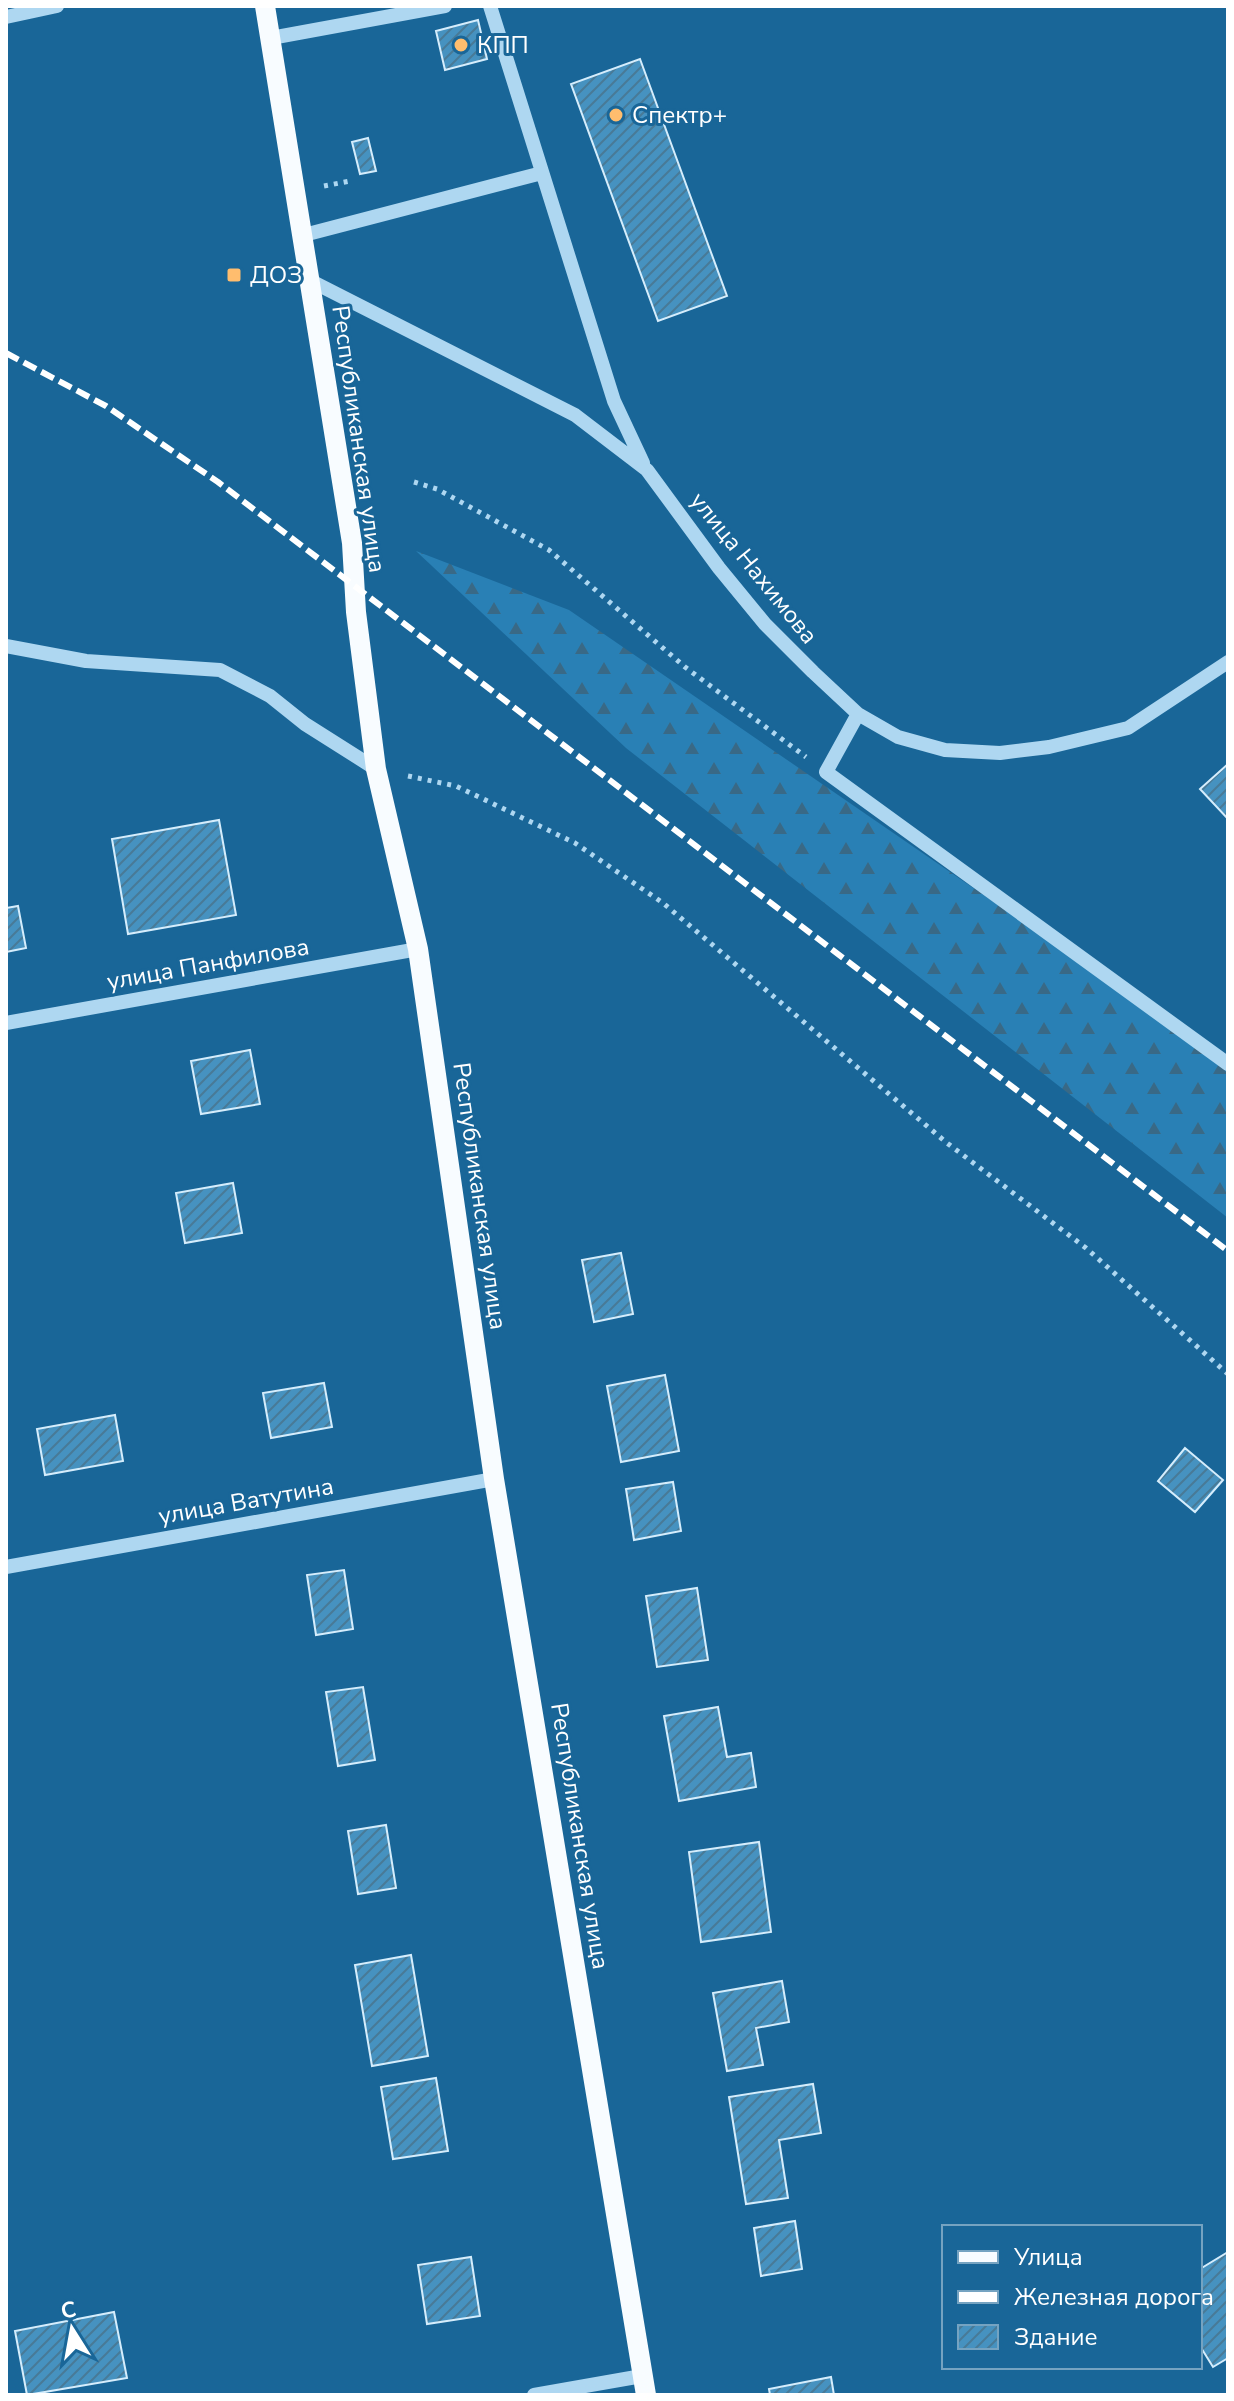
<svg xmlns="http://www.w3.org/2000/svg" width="1234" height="2401" font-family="'Nunito Sans',sans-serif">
<defs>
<pattern id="forest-firs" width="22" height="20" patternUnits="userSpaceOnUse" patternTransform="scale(2)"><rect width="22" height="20" fill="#2980b5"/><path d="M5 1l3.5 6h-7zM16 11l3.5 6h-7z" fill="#396986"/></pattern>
<pattern id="building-hatch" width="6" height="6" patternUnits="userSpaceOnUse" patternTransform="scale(2)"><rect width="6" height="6" fill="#4692c0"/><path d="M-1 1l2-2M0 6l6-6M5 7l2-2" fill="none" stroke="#487a97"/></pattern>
</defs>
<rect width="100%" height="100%" fill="#196698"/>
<path fill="url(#forest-firs)" d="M416 551 569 610 1228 1063V1218L626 748Z"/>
<path fill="url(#building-hatch)" stroke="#d5edfc" stroke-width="2" d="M478 20 487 59 445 70 436 31Z
M640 59 727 296 658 321 571 84Z
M368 138 376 171 360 174 352 142Z
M1228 764V819L1200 789Z
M219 820 236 915 128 934 112 839Z
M18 906 26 948 6 952V908Z
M250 1050 260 1104 201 1114 191 1061Z
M233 1183 242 1233 185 1243 176 1193Z
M621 1253 633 1314 594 1322 582 1260Z
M665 1375 679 1451 621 1462 607 1386Z
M324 1383 332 1427 271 1438 263 1393Z
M115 1415 123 1461 45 1475 37 1429Z
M1185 1448 1223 1480 1195 1512 1158 1481Z
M673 1482 681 1531 634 1540 626 1489Z
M344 1570 353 1629 316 1635 307 1575Z
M697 1588 708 1660 657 1667 646 1596Z
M363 1687 375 1760 338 1766 326 1692Z
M718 1707 727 1757 751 1753 756 1787 679 1801 664 1716Z
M386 1825 396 1888 358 1894 348 1831Z
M759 1842 771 1932 701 1942 689 1852Z
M411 1955 428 2056 372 2066 355 1965Z
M782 1981 789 2022 756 2028 763 2065 727 2071 713 1993Z
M436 2078 448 2151 393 2159 381 2087Z
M813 2084 821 2133 779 2140 788 2198 746 2204 729 2097Z
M795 2221 802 2269 761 2276 754 2228Z
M1228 2252V2358L1213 2367 1200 2346V2269Z
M471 2257 480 2316 427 2324 418 2265Z
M114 2312 127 2378 27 2395 15 2331Z
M831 2377 834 2395H770L769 2389Z"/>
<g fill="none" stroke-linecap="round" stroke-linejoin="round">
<path stroke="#aed7f1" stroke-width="5" stroke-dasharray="4 6" stroke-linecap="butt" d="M324 186 350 181
M414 482 437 489 549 550 685 667 806 757
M408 776 456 786 575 843 663 903 947 1143 1086 1248 1228 1374"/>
<path stroke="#aed7f1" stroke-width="14" d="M490 6 614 401 643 463
M6 17 57 6
M271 38 445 6
M304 235 542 173
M309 280 575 415 647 470 719 568 765 624 813 672 858 714 898 737 945 750 1000 753 1049 747 1128 728 1228 662
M6 646 86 661 220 670 270 696 305 724 376 769
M858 714 826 772 1228 1064
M6 1023 418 949
M6 1567 494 1479
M534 2395 642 2376"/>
<path stroke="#f8fcff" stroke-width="20" d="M265 6 352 543 356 612 376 769 418 949 494 1479 646 2395"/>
<path stroke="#fff" stroke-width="6" stroke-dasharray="14 6" stroke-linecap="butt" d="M6 353 106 406 218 482 1228 1251"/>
</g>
<g fill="#ffbd6e" stroke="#196698" stroke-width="3">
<circle cx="461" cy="45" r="8"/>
<circle cx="616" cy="115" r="8"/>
<rect x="226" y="267" width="16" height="16" rx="4"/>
</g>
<g text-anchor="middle" stroke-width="6" stroke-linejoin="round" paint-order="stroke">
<g font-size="24" fill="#fff" stroke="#196698" text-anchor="start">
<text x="477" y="53">КПП</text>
<text x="632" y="123">Спектр+</text>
<text x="250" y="283">ДОЗ</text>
</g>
<g font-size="24" fill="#fff" stroke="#196698">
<text transform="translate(359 439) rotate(82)" y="8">Республиканская улица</text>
<text transform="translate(754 568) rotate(51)" y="8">улица Нахимова</text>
<text transform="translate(208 964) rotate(-10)" y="8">улица Панфилова</text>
<text transform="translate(480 1196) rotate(82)" y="8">Республиканская улица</text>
<text transform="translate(246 1501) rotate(-10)" y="8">улица Ватутина</text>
<text transform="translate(580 1836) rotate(81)" y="8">Республиканская улица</text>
</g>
</g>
<rect width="1234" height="2401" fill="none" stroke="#ffffff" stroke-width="16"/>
<rect x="942" y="2225" width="260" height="144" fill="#196698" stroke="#75a3c1" stroke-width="2"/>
<rect x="958" y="2251" width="40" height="12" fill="#f8fcff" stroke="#75a3c1" stroke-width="2"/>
<text x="1014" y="2265" font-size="24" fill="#ffffff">Улица</text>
<rect x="958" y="2291" width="40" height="12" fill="#ffffff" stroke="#75a3c1" stroke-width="2"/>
<text x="1014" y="2305" font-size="24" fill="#ffffff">Железная дорога</text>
<rect x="958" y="2325" width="40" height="24" fill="url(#building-hatch)" stroke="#75a3c1" stroke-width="2"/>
<text x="1014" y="2345" font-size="24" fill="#ffffff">Здание</text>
<g transform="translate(72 2329) rotate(349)" stroke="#196698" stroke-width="6" paint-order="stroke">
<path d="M0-6L14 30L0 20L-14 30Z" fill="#ffffff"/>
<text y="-12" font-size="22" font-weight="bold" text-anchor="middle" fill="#ffffff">С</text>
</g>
</svg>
